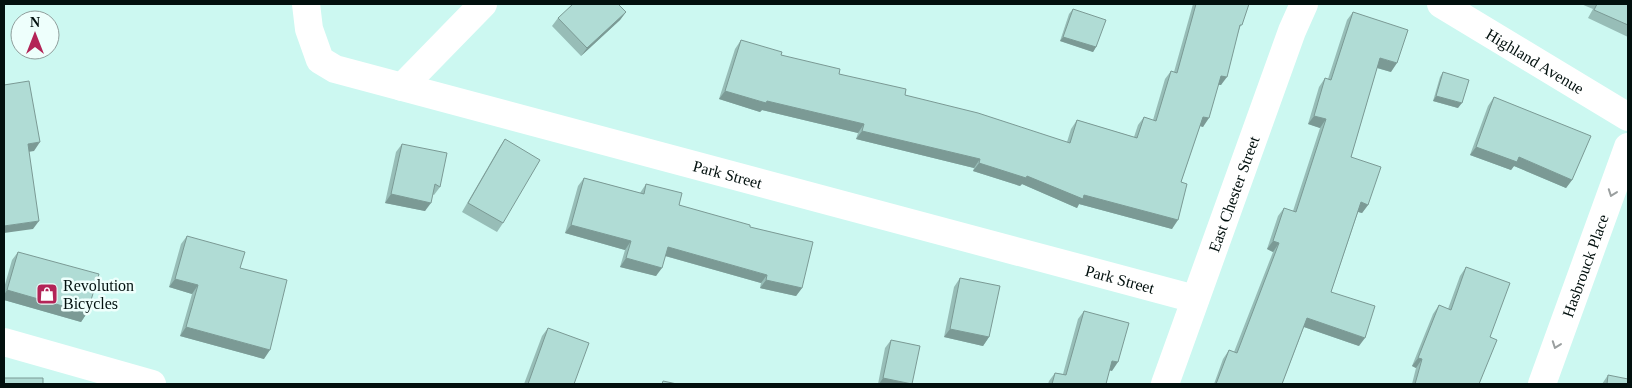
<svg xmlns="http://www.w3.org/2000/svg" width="1632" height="388" font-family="'Times New Roman',serif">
<rect width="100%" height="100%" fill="#ccf8f1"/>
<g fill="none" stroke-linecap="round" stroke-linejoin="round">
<g stroke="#fff" stroke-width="28">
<path id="s1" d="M306 4 309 29 320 60 335 69 1195 299"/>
<path id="s2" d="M1441 4 1628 117"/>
<path d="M402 87 483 4"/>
<path id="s3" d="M1542 384 1628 147"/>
</g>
<path stroke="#fff" stroke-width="28" d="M4 342 152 384"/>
<path stroke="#fff" stroke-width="28" id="s4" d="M1165 384 1292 31 1304 4"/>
</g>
<path fill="#97bdb7" d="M1193 4H1249L1239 30 1221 85H1218L1203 127 1200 126 1181 182 1172 229 1079 204 1077 208 1022 184 1020 186 973 171 974 168 856 139 858 133 762 110 760 112 719 99 735 49 741 40 781 55 905 95 1067 142 1071 129 1077 120 1134 137 1138 125 1144 117 1153 120 1165 79 1171 71 1174 72Z
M1581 4H1628V37L1588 18 1593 9Z
M1073 9 1096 47 1093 52 1060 41 1069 14Z
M626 12 620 20 581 56 552 26 558 18Z
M1353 12 1391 72 1377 68 1351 157 1368 205 1362 213 1358 212 1331 292 1359 346 1304 327 1282 384H1214L1223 359 1229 350 1234 352 1273 252 1267 249 1278 216 1284 208 1293 211 1320 128 1308 124 1319 87 1325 78 1328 79 1347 20Z
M1443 72 1458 108 1433 101 1440 77Z
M1494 97 1572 180 1566 188 1514 166 1511 170 1470 155 1488 106Z
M505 139 503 223 497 232 462 212 499 148Z
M402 144 440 187 434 195 432 194 425 211 385 203 396 152Z
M584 178 640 193 646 184 679 205 750 227 802 288 796 296 760 288 761 283 665 256 656 276 620 267 625 250 565 233 578 186Z
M187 236 240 268 264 359 180 336 192 294 169 287 181 244Z
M18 252 87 313 81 322 4 300V288L12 260Z
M1466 267 1490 337 1479 384H1412L1416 368 1412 366 1433 314 1439 305 1448 309 1460 276Z
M960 278 989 337 983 346 944 337 954 287Z
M1084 311 1112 371 1109 370 1106 384H1048L1049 381 1055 373 1063 374 1078 319Z
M548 328 574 384H524L542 336Z
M891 340 912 384H878L885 348Z
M1608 375 1628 384H1602Z"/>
<path fill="#7b9a95" d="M626 12 620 20 581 56 587 48Z
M1063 37 1096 47 1093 52 1060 41Z
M1380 58 1397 63 1391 72 1374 67Z
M1221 76 1227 77 1221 85 1215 84Z
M725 91 767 101 864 124 858 133 762 110 760 112 719 99Z
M1436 96 1462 103 1458 108 1433 101Z
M1314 116 1326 119 1320 128 1308 124Z
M1203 117 1209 118 1203 127 1197 125Z
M862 131 980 159 974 168 856 139Z
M40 142 34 151 22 153 28 144Z
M1476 147 1519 157 1572 180 1566 188 1514 166 1511 170 1470 155Z
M979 163 1027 176 1084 195 1178 220 1172 229 1079 204 1077 208 1022 184 1020 186 973 171Z
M391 194 431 203 425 211 385 203Z
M1361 202 1368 205 1362 213 1355 211Z
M39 221 33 229 4 233V226Z
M571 225 631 241 625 250 565 233Z
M1273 241 1279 243 1273 252 1267 249Z
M668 247 767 275 761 283 662 255Z
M626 258 662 268 656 276 620 267Z
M175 279 198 285 192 294 169 287Z
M766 280 802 288 796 296 760 288Z
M7 290 87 313 81 322 4 300V295Z
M1307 318 1365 338 1359 346 1301 326Z
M186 327 270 350 264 359 180 336Z
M950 329 989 337 983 346 944 337Z
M1418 358 1422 359 1416 368 1412 366Z
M1112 361 1118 362 1112 371 1106 369Z
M883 378 912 384H879Z"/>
<path fill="#b0dcd5" stroke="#7b9a95" d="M573 4H618L626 12 587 48 558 18Z
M1196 4H1249L1242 25H1240L1227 77 1221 76 1209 118 1203 117 1181 182 1187 184 1178 220 1084 195 1083 199 1027 176 1026 178 979 163 980 159 862 131 864 124 767 101 766 103 725 91 741 40 782 52 781 55 840 69 839 74 906 89 905 95 978 113 1070 143 1077 120 1137 138 1144 117 1156 121 1171 71 1177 73Z
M1597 4H1628V25L1594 10Z
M1073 9 1106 20 1096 47 1063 37Z
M1353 12 1408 30 1397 63 1380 58 1351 157 1381 167 1368 205 1361 202 1331 292 1375 306 1365 338 1307 318 1282 384H1216L1229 350 1237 353 1279 243 1273 241 1284 208 1296 212 1326 119 1314 116 1325 78 1331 80Z
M1443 72 1469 80 1462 103 1436 96Z
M29 81 40 142 28 144 39 221 4 226V85Z
M1494 97 1591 136 1572 180 1519 157 1517 162 1476 147Z
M505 139 540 160 503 223 468 203Z
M402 144 447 153 440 187 435 184 431 203 391 194Z
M584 178 644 194 646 184 682 193 679 205 750 225V227L813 242 802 288 766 280 767 275 668 247 662 268 626 258 631 241 571 225Z
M187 236 245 252 240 268 287 280 270 350 186 327 198 285 175 279Z
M18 252 99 274 87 313 7 290Z
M1466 267 1510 283 1490 337 1497 340 1479 384H1415L1422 359 1418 358 1439 305 1451 310Z
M960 278 1000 286 989 337 950 329Z
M1084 311 1129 323 1118 362 1112 361 1106 384H1052L1055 373 1066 375Z
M548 328 589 343 574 384H528Z
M891 340 920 346 912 384 883 378Z
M1608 375 1628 379V384H1607Z
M4 378H43V384H4Z
M663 381 677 384H662Z"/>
<defs><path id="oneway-chevron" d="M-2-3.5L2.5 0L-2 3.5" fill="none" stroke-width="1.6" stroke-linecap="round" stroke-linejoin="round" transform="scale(1.25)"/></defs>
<g stroke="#9a9f9f">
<use href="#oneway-chevron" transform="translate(1612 193) rotate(110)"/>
<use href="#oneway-chevron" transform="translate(1556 345) rotate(110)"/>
</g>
<defs>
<g id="shop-square" transform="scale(1.125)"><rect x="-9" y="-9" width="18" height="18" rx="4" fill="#b32457" stroke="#eefffc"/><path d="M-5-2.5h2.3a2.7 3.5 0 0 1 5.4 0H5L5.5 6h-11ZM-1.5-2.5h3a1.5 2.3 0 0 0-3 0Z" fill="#fff"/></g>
</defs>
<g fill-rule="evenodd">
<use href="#shop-square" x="47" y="294"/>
</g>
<g text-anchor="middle" stroke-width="5" stroke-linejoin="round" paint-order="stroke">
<g font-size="16" fill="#02100e" stroke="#eefffc">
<text dy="6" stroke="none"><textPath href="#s2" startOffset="110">Highland Avenue</textPath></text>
<text dy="6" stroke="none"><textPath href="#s1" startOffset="482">Park Street</textPath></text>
<text dy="6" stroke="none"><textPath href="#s4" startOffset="202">East Chester Street</textPath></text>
<text dy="6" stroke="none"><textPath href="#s3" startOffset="126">Hasbrouck Place</textPath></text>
<text dy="6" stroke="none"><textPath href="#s1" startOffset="888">Park Street</textPath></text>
</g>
<g font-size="16" fill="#02100e" stroke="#eefffc" text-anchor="start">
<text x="63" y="291">Revolution<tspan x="63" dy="18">Bicycles</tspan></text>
</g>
</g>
<rect width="1632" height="388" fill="none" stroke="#02100e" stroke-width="10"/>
<g transform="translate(35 35)"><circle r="24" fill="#eefffc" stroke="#909f9d"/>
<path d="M0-4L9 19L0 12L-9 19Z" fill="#b32457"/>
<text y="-8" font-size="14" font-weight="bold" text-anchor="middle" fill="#02100e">N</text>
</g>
</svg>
